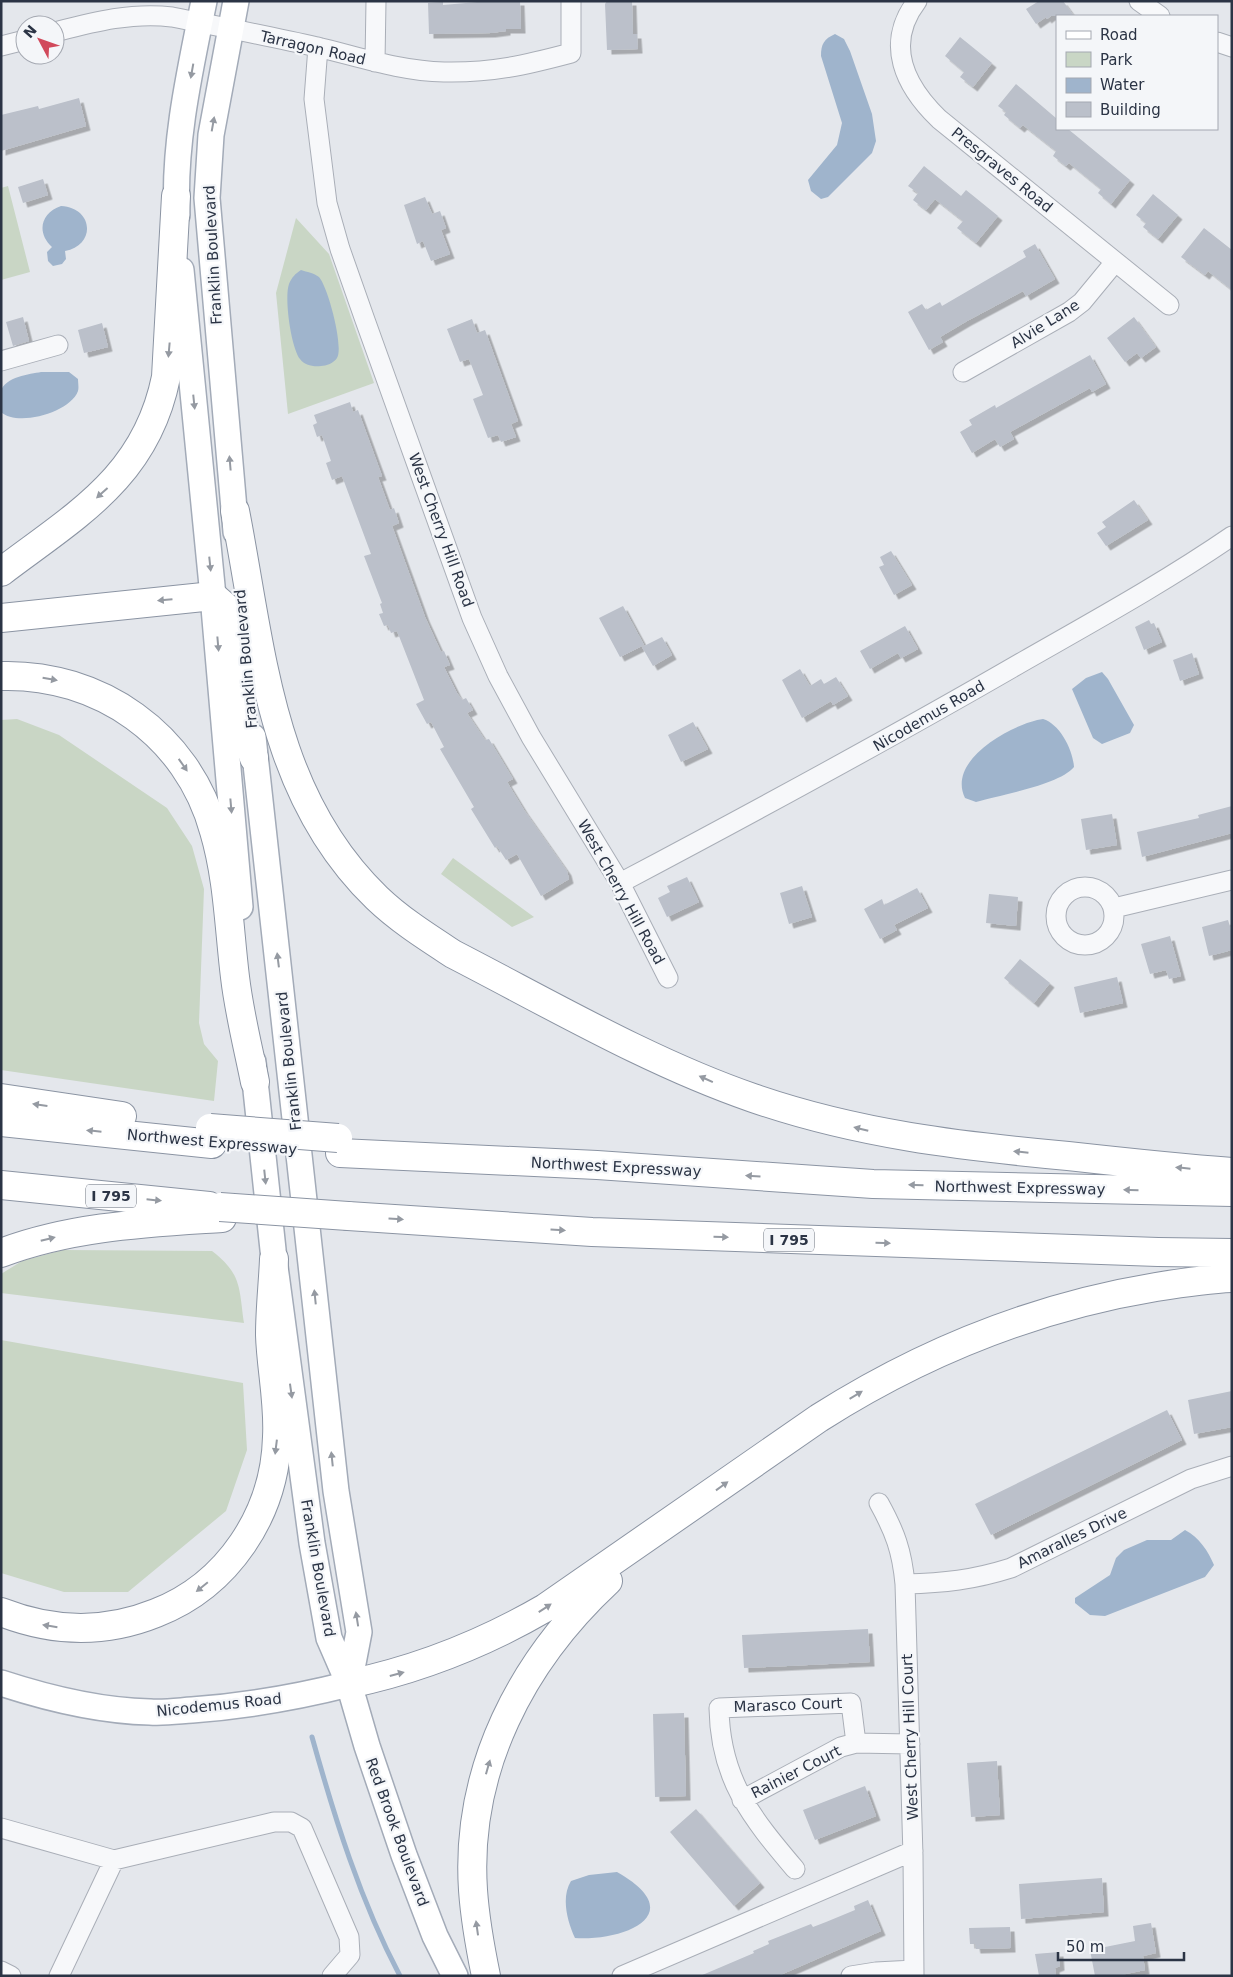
<svg xmlns="http://www.w3.org/2000/svg" width="1233" height="1977" font-family="'DejaVu Sans',sans-serif">
<defs>
<filter id="shadow"><feDropShadow dx="4.5" dy="4.5" stdDeviation="0" flood-color="#0004"/></filter>
</defs>
<rect width="100%" height="100%" fill="#e4e7ec"/>
<path fill="#c9d6c5" d="M8 186 30 272 1 280V188Z
M296 218 329 254 374 383 288 414 276 293Z
M17 719 59 735 167 808 192 846 204 889 199 1023 204 1044 218 1061 214 1101 1 1070V720Z
M453 858 534 917 512 927 441 874Z
M63 1250 212 1251C242 1274 239 1288 244 1323L1 1293V1274L22 1261Z
M1 1340 243 1383 247 1450 226 1511 128 1592H64L1 1573Z"/>
<path fill="#9fb4cc" d="M835 34 844 39 850 51 872 114 876 141 872 153 828 197 821 199 811 191 808 180 837 145 842 123 821 56C821 44 824 39 835 34Z
M61 206C94 208 96 245 65 251L66 259 62 264 53 266 48 261 47 252 52 247C36 232 41 213 61 206Z
M301 270C307 272 314 273 319 277 328 287 344 347 337 358 334 363 326 366 321 366 313 367 304 365 300 359 291 347 284 298 289 284 292 277 295 274 301 270Z
M41 372H69L78 379C78 382 79 388 78 391 70 413 17 427 1 412 1 405 0 397 1 391 5 377 30 374 41 372Z
M1102 672 1108 679 1134 725 1130 733 1102 744 1093 738 1072 689 1086 678Z
M1043 719C1060 724 1073 750 1074 767 1059 785 1000 795 976 802L965 798C946 759 1014 723 1043 719Z
M1185 1530C1199 1537 1208 1551 1214 1565L1205 1577 1105 1616 1090 1615 1075 1603V1598L1110 1575 1116 1558 1124 1550 1147 1540H1171Z
M617 1872C691 1914 625 1941 575 1938 567 1921 561 1897 571 1881L589 1875Z"/>
<g fill="none" stroke-linecap="round" stroke-linejoin="round">
<path stroke="#9fb4cc" stroke-width="5" d="M312 1737C335 1819 360 1900 400 1976"/>
</g>
<path fill="#bbc0ca" filter="url(#shadow)" d="M489 1H520L521 29H506V31L491 33 429 34 428 3 443 2V5Z
M607 1H632L633 34H637L638 49 607 50 605 4Z
M1039 1H1063L1074 16H1051L1047 19 1046 17 1036 24 1026 9Z
M960 37 992 63 973 87 960 77 964 72 945 56Z
M1016 84 1057 119V129H1068L1130 180 1111 204 1098 193 1101 189 1069 163 1066 166 1053 156 1056 151 1023 125 1020 128 1004 115 1006 112 998 106Z
M79 98 86 126 1 151V115L38 106 39 109Z
M924 166 961 196 966 190 998 216 976 243 957 228 963 221 935 199 926 210 913 200 918 193 908 186Z
M43 179 48 195 23 203 18 187Z
M1153 194 1178 215 1158 239 1143 227 1146 223 1136 215Z
M425 197 432 214 440 211 446 228 441 230 450 254 431 261 423 241 417 244 404 205Z
M1204 228 1232 250V290L1208 271 1205 275 1181 257Z
M1035 244 1055 279 1026 296 1023 291 967 321 940 337 943 342 929 350 908 312 922 304 926 310 940 302 942 306 1026 257 1023 251Z
M23 317 29 341 13 346 6 322Z
M1134 317 1156 347 1141 358 1137 353 1125 362 1107 338Z
M472 319 477 333 485 330 518 421 511 424 516 437 501 442 498 435 488 438 473 399 483 395 469 359 460 362 447 329Z
M102 323 108 347 84 353 78 330Z
M1090 355 1106 384 1092 392 1090 388 1010 432 1014 439 1000 447 995 439 972 453 960 432 972 425 969 420 995 405 996 408Z
M350 402 353 412 358 410 382 476 378 477 390 510 394 508 399 523 392 526 425 617 441 652 444 651 450 665 444 667 457 693 462 700 466 698 473 710 467 713 485 740 489 739 513 779 507 782 524 810 567 871 569 879 541 896 517 854 506 860 497 846 495 848 471 809 474 807 440 749 444 747 431 722 427 724 416 704 424 700 397 631 391 633 388 625 384 626 379 614 383 613 380 604 382 603 364 556 371 554 342 476 332 480 326 463 331 461 322 435 317 437 313 425 317 423 314 415Z
M1134 500 1148 520 1106 546 1097 533 1106 527 1102 522Z
M891 551 912 585 894 595 879 567 884 565 880 557Z
M623 606 644 645 620 657 599 618Z
M1149 620 1151 624 1154 623 1162 642 1144 650 1135 627Z
M905 626 918 649 901 658 898 653 870 669 860 651Z
M662 637 672 655 653 666 642 647Z
M1192 653 1199 674 1180 681 1173 660Z
M800 669 810 686 821 679 824 684 836 677 848 696 833 705 831 701 802 718 782 680Z
M693 722 708 749 681 762 668 735Z
M1232 806V833L1142 857 1137 832 1199 818 1198 815Z
M1112 814 1117 845 1086 850 1081 819Z
M687 877 699 902 667 917 658 898 670 892 667 886Z
M802 886 812 917 789 924 780 893Z
M917 888 928 908 894 925 897 930 880 939 864 909 882 899 884 905Z
M989 894 1018 897 1016 926 986 923Z
M1228 920 1232 933V950L1209 956 1202 927Z
M1170 936 1181 976 1169 979 1166 970 1150 974 1141 944Z
M1020 959 1050 983 1034 1003 1004 978Z
M1117 977 1123 1003 1080 1013 1074 987Z
M1232 1391V1427L1194 1434 1188 1400Z
M1167 1410 1182 1440 991 1535 975 1504Z
M868 1629 870 1662 744 1668 742 1635Z
M684 1713 686 1796 655 1797 653 1714Z
M997 1761 1000 1815 971 1817 967 1763Z
M865 1786 876 1816 815 1840 803 1810Z
M696 1809 760 1883 734 1906 670 1832Z
M1102 1878 1104 1912 1021 1919 1019 1884Z
M868 1900 881 1931 778 1976H700L754 1953 753 1951 769 1944 768 1941 811 1924 813 1927 826 1922 855 1910 854 1906Z
M1151 1923 1156 1953 1143 1956 1145 1970 1116 1976H1095L1090 1950 1135 1941 1133 1926Z
M1010 1927 1011 1948 976 1949 975 1944H970L969 1928Z
M1059 1952 1060 1966 1055 1968 1056 1976H1039L1035 1954Z"/>
<g fill="none" stroke-linecap="round" stroke-linejoin="round">
<g stroke="#a9aeb7" stroke-width="21">
<path id="minor" d="M917 1C884 44 905 86 939 119L1169 305
M1139 1 1160 16
M55 32C94 22 132 12 172 17 221 27 269 36 317 47 360 57 400 71 444 72 492 73 526 65 571 53V1
M1217 42 1232 47
M1 46 25 40
M318 47 314 99 327 203 340 249 365 320 472 618 498 676 531 737 620 883 668 978
M375 62 376 1
M1 361 58 345
M963 372 1069 312 1082 302 1115 262
M620 883C756 811 891 738 1024 661 1094 621 1165 582 1232 536
M1056 916a29 29 0 1 1 58 0a29 29 0 1 1-58 0Z
M1114 908 1232 880
M879 1503C895 1532 902 1551 905 1584L913 1856 914 1976
M905 1584C944 1583 973 1580 1011 1568L1191 1479 1232 1466
M742 1800 841 1747 856 1743 910 1744
M1 1828 114 1860 274 1822H291L302 1828 349 1937 350 1955 332 1976
M795 1869C751 1817 720 1779 719 1708L851 1703 856 1743
M1 1971 11 1976
M59 1976 114 1860
M622 1976 913 1851
M851 1976 876 1972 914 1970"/>
</g>
<g stroke="#a3abb8" stroke-width="28">
<path id="major" d="M236 1 211 135 207 198 236 532
M177 215C173 145 190 70 204 1
M181 270 213 596 240 907
M253 737 336 1491 359 1632 349 1684
M253 1062 274 1259 312 1543 329 1638 349 1684 367 1746 404 1855 435 1936 455 1976
M1 1683C50 1699 99 1711 150 1712 164 1713 178 1711 192 1710 245 1706 298 1697 349 1684"/>
</g>
<g stroke="#8b94a3" stroke-width="30">
<path id="highway" d="M235 511C262 649 269 794 377 898 400 920 427 937 453 954 550 1004 651 1063 753 1098 857 1134 960 1146 1068 1156 1122 1162 1177 1168 1232 1172
M1 572C76 515 146 477 166 377L176 196
M1 618 213 596 229 610 233 623 243 727 254 758
M1 676C99 673 188 735 214 831 228 878 229 928 235 977 239 1012 248 1047 255 1082
M1 1098 122 1116
M1 1122 212 1144
M340 1153 597 1165 873 1184 1232 1192
M1 1185 209 1206
M348 1216 592 1232 1158 1252 1232 1253
M1 1253C72 1226 147 1223 222 1218
M1 1612C52 1632 104 1634 156 1613 228 1585 275 1514 277 1437 279 1403 271 1368 270 1335 270 1309 273 1284 274 1259
M349 1684C420 1669 483 1644 545 1608L819 1418C923 1352 1035 1307 1156 1287 1181 1283 1207 1279 1232 1278
M486 1976C480 1947 475 1919 473 1890 465 1769 522 1661 608 1581"/>
</g>
<use href="#minor" stroke="#f7f8fa" stroke-width="19"/>
<use href="#major" stroke="#fff" stroke-width="25"/>
<use href="#highway" stroke="#fff" stroke-width="28"/>
<g stroke="#8b94a3" stroke-width="30" stroke-linecap="butt">
<path id="highway-bridge" d="M210 1128 338 1138
M220 1207 348 1216"/>
</g>
<use href="#highway-bridge" stroke="#fff" stroke-width="28"/>
</g>
<defs><path id="oneway-solid" d="M-6-.8H1V-3.2L6.5 0L1 3.2V.8H-6Z" transform="scale(1.25)"/></defs>
<g fill="#959aa2">
<use href="#oneway-solid" transform="translate(192 71) rotate(100)"/>
<use href="#oneway-solid" transform="translate(213 124) rotate(-80)"/>
<use href="#oneway-solid" transform="translate(169 350) rotate(95)"/>
<use href="#oneway-solid" transform="translate(194 402) rotate(84)"/>
<use href="#oneway-solid" transform="translate(230 463) rotate(-95)"/>
<use href="#oneway-solid" transform="translate(102 493) rotate(138)"/>
<use href="#oneway-solid" transform="translate(210 564) rotate(84)"/>
<use href="#oneway-solid" transform="translate(165 600) rotate(175)"/>
<use href="#oneway-solid" transform="translate(218 644) rotate(85)"/>
<use href="#oneway-solid" transform="translate(50 679) rotate(10)"/>
<use href="#oneway-solid" transform="translate(183 765) rotate(55)"/>
<use href="#oneway-solid" transform="translate(231 806) rotate(85)"/>
<use href="#oneway-solid" transform="translate(278 960) rotate(-97)"/>
<use href="#oneway-solid" transform="translate(706 1079) rotate(-156)"/>
<use href="#oneway-solid" transform="translate(40 1105) rotate(-172)"/>
<use href="#oneway-solid" transform="translate(861 1129) rotate(-166)"/>
<use href="#oneway-solid" transform="translate(94 1131) rotate(-174)"/>
<use href="#oneway-solid" transform="translate(1021 1152) rotate(-174)"/>
<use href="#oneway-solid" transform="translate(1183 1168) rotate(-174)"/>
<use href="#oneway-solid" transform="translate(753 1176) rotate(-176)"/>
<use href="#oneway-solid" transform="translate(265 1177) rotate(84)"/>
<use href="#oneway-solid" transform="translate(916 1185) rotate(-179)"/>
<use href="#oneway-solid" transform="translate(1131 1190) rotate(-179)"/>
<use href="#oneway-solid" transform="translate(154 1200) rotate(6)"/>
<use href="#oneway-solid" transform="translate(396 1219) rotate(4)"/>
<use href="#oneway-solid" transform="translate(558 1230) rotate(4)"/>
<use href="#oneway-solid" transform="translate(721 1237) rotate(2)"/>
<use href="#oneway-solid" transform="translate(48 1239) rotate(-14)"/>
<use href="#oneway-solid" transform="translate(883 1243) rotate(2)"/>
<use href="#oneway-solid" transform="translate(315 1297) rotate(-96)"/>
<use href="#oneway-solid" transform="translate(291 1391) rotate(82)"/>
<use href="#oneway-solid" transform="translate(856 1395) rotate(-31)"/>
<use href="#oneway-solid" transform="translate(276 1447) rotate(97)"/>
<use href="#oneway-solid" transform="translate(332 1459) rotate(-96)"/>
<use href="#oneway-solid" transform="translate(722 1486) rotate(-36)"/>
<use href="#oneway-solid" transform="translate(202 1587) rotate(141)"/>
<use href="#oneway-solid" transform="translate(545 1608) rotate(-33)"/>
<use href="#oneway-solid" transform="translate(357 1619) rotate(-99)"/>
<use href="#oneway-solid" transform="translate(50 1626) rotate(-171)"/>
<use href="#oneway-solid" transform="translate(397 1674) rotate(-15)"/>
<use href="#oneway-solid" transform="translate(488 1767) rotate(-74)"/>
<use href="#oneway-solid" transform="translate(477 1928) rotate(-98)"/>
</g>
<g text-anchor="middle" stroke-width="4.5" stroke-linejoin="round" paint-order="stroke">
<g fill="#f4f6f9" stroke="#676e7b" stroke-width="1">
<rect x="86" y="1184.5" width="50" height="23" rx="4"/>
<rect x="764" y="1228.5" width="50" height="23" rx="4"/>
</g>
<g font-size="14" font-weight="bold" fill="#2b3445">
<text x="111" y="1201">I 795</text>
<text x="789" y="1245">I 795</text>
</g>
<g font-size="15" fill="#2b3445" stroke="#f4f6f9">
<text transform="translate(313 48) rotate(13)" y="5">Tarragon Road</text>
<text transform="translate(1002 170) rotate(39)" y="5">Presgraves Road</text>
<text transform="translate(213 255) rotate(-93)" y="5">Franklin Boulevard</text>
<text transform="translate(1045 324) rotate(-32)" y="5">Alvie Lane</text>
<text transform="translate(441 530) rotate(70)" y="5">West Cherry Hill Road</text>
<text transform="translate(246 659) rotate(-95)" y="5">Franklin Boulevard</text>
<text transform="translate(929 716) rotate(-30)" y="5">Nicodemus Road</text>
<text transform="translate(621 892) rotate(61)" y="5">West Cherry Hill Road</text>
<text transform="translate(289 1061) rotate(-96)" y="5">Franklin Boulevard</text>
<text transform="translate(212 1142) rotate(5)" y="5">Northwest Expressway</text>
<text transform="translate(616 1167) rotate(3)" y="5">Northwest Expressway</text>
<text transform="translate(1020 1188) rotate(1)" y="5">Northwest Expressway</text>
<text transform="translate(1072 1538) rotate(-26)" y="5">Amaralles Drive</text>
<text transform="translate(318 1568) rotate(80)" y="5">Franklin Boulevard</text>
<text transform="translate(219 1705) rotate(-6)" y="5">Nicodemus Road</text>
<text transform="translate(788 1705) rotate(-2)" y="5">Marasco Court</text>
<text transform="translate(910 1737) rotate(-92)" y="5">West Cherry Hill Court</text>
<text transform="translate(796 1772) rotate(-27)" y="5">Rainier Court</text>
<text transform="translate(397 1832) rotate(70)" y="5">Red Brook Boulevard</text>
</g>
</g>
<rect width="1233" height="1977" fill="none" stroke="#2b3445" stroke-width="5"/>
<rect x="1056" y="15" width="162" height="115" fill="#f4f6f9" stroke="#a4a8b1"/>
<rect x="1066" y="31" width="25" height="8" fill="#ffffff" stroke="#a4a8b1"/>
<text x="1100" y="40" font-size="15" fill="#2b3445">Road</text>
<rect x="1066" y="52" width="25" height="15" fill="#c9d6c5" stroke="#a4a8b1"/>
<text x="1100" y="65" font-size="15" fill="#2b3445">Park</text>
<rect x="1066" y="78" width="25" height="15" fill="#9fb4cc" stroke="#a4a8b1"/>
<text x="1100" y="90" font-size="15" fill="#2b3445">Water</text>
<rect x="1066" y="102" width="25" height="15" fill="#bbc0ca" stroke="#a4a8b1"/>
<text x="1100" y="115" font-size="15" fill="#2b3445">Building</text>
<g transform="translate(40 40) rotate(311)"><circle r="24" fill="#f4f6f9" stroke="#a4a8b1"/>
<path d="M0-4L9 19L0 12L-9 19Z" fill="#d1495b"/>
<text y="-8" font-size="14" font-weight="bold" text-anchor="middle" fill="#2b3445">N</text>
</g>
<path d="M1058 1952v8h126v-8" fill="none" stroke="#2b3445" stroke-width="2.5"/>
<text x="1066" y="1952" font-size="15" fill="#2b3445" stroke="#f4f6f9" stroke-width="4" paint-order="stroke">50 m</text>
</svg>
